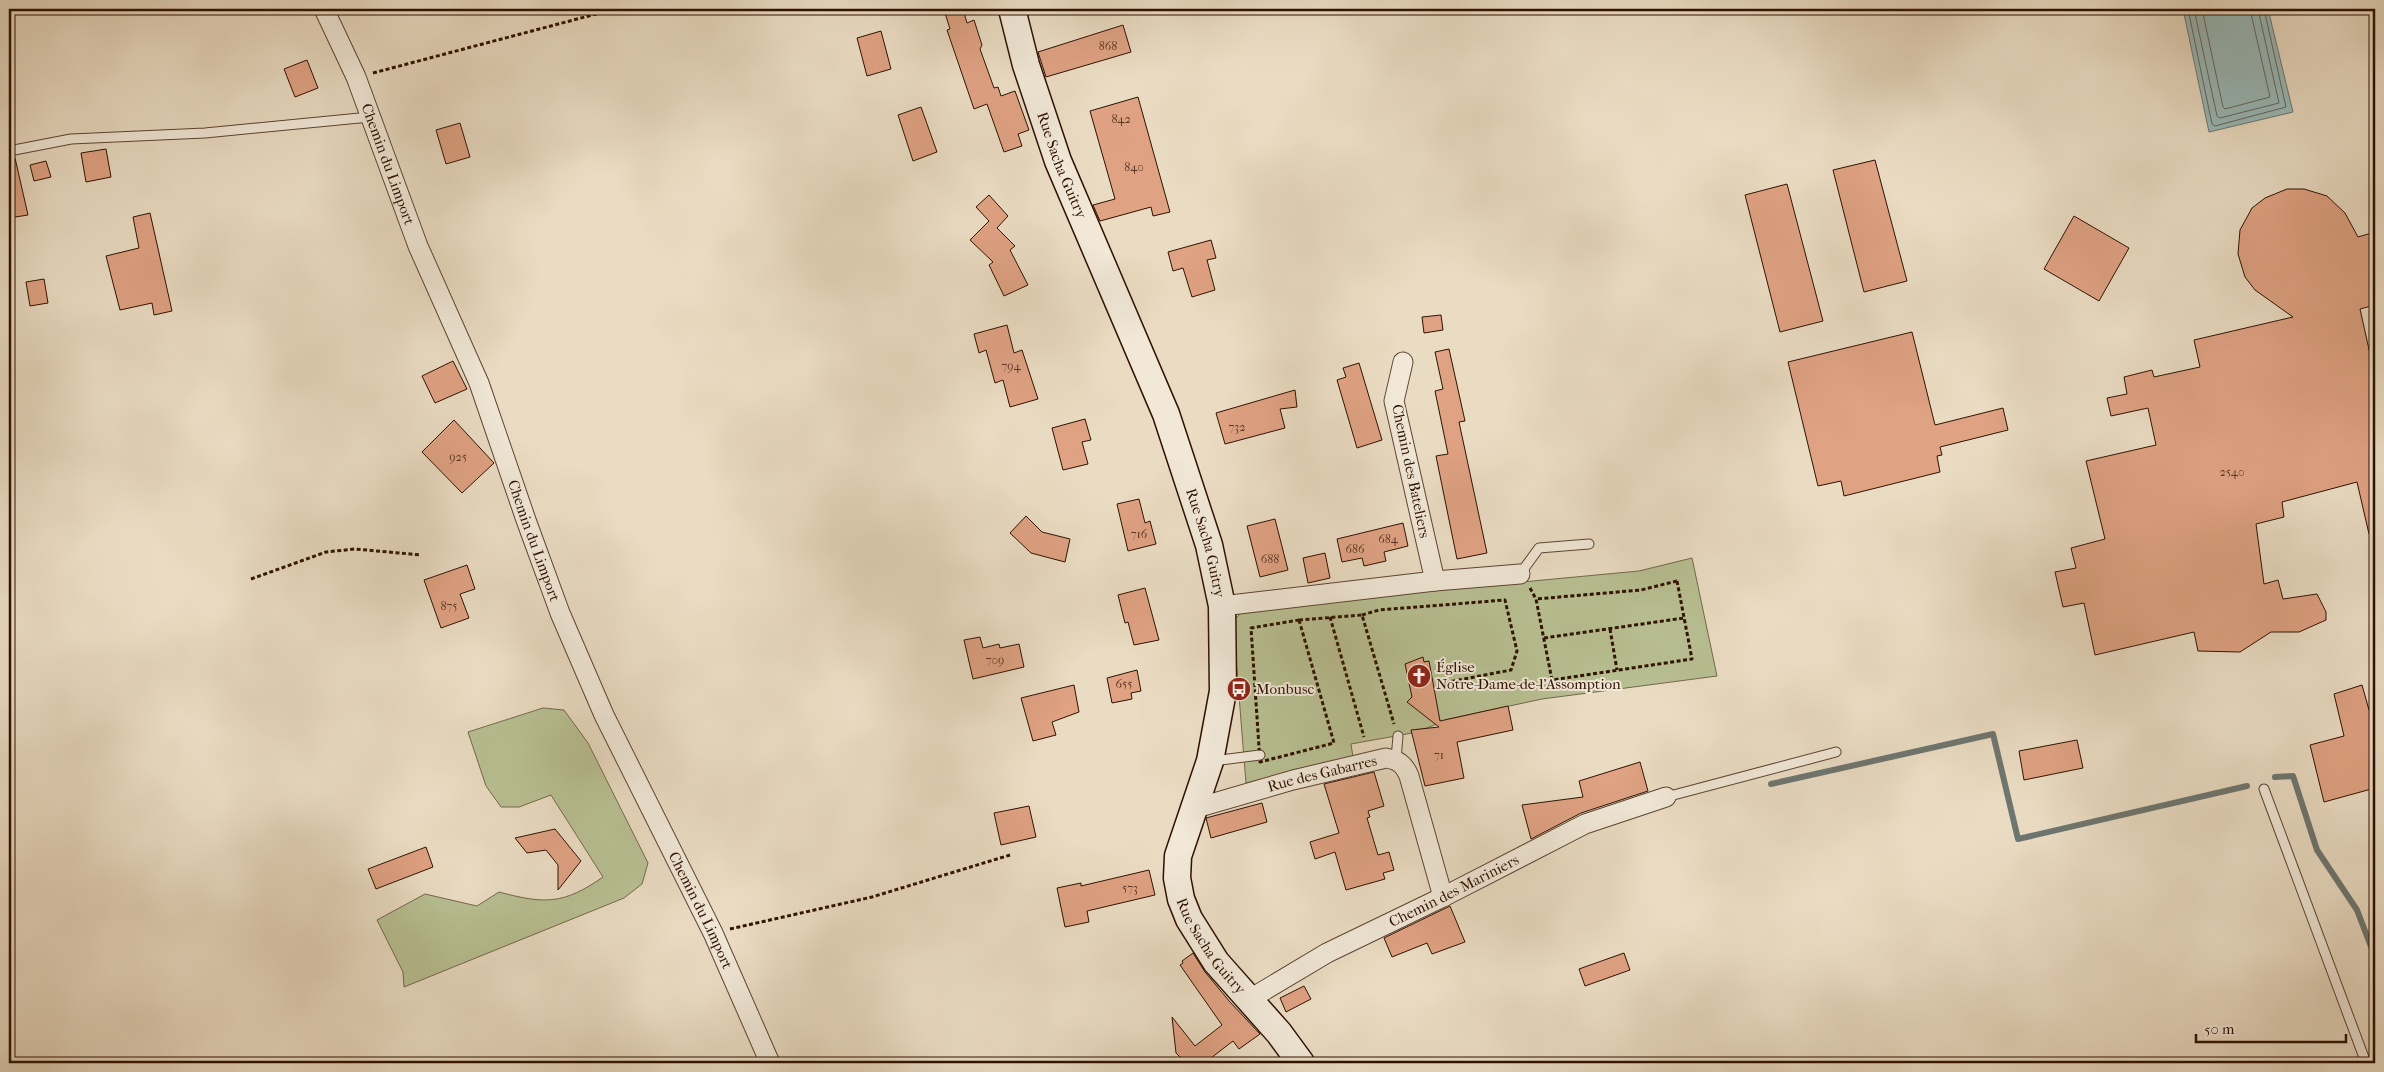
<svg xmlns="http://www.w3.org/2000/svg" width="2384" height="1072" font-family="'IM FELL French Canon',serif">
<rect width="100%" height="100%" fill="#eadcc3"/>
<filter id="stains"><feTurbulence type="fractalNoise" baseFrequency=".004" numOctaves="4"/><feColorMatrix values="0 0 0 0 .2 0 0 0 0 .09 0 0 0 0 .02 0 0 0 .5 -.17"/></filter>
<radialGradient id="worn" r=".72"><stop offset=".6" stop-color="#630" stop-opacity="0"/><stop offset="1" stop-color="#630" stop-opacity=".3"/></radialGradient>
<path fill="#b8c093" stroke="#73684a" d="M1692 558 1717 676 1542 699 1449 719 1427 728 1411 731 1412 733 1351 744 1353 757 1246 783 1233 621 1246 608 1639 571Z
M543 708 564 710 588 743 648 863 642 884 624 898 404 987 403 972 377 920 425 894 477 906 499 892C544 904 563 905 603 877L551 795 519 807H501L486 786 468 732Z"/>
<path fill="#99baba" stroke="#6e7670" d="M2183 9H2268L2293 112 2209 132Z"/>
<g fill="none" stroke-linecap="round" stroke-linejoin="round">
<path stroke="#64665d" stroke-width="1" d="M2188 9 2212 124 2215 126 2286 107 2264 9
M2194 9 2217 116 2220 118 2279 103 2258 9
M2202 9 2223 107 2225 109 2270 97 2250 9"/>
<path stroke="#6e7670" stroke-width="6" d="M2275 777 2293 776 2317 850 2357 910 2375 957
M1771 784 1993 734 2018 839 2247 786"/>
</g>
<path fill="#dfa283" stroke="#2e1100" d="M958 9H963L967 23 974 20 982 45 980 49 994 88 998 87 1001 96 1015 91 1029 130 1018 134 1022 146 1004 152 987 104 974 109 947 30 950 29 945 13Z
M1123 25 1131 52 1046 77 1038 52Z
M881 31 891 69 867 76 857 38Z
M307 60 318 88 295 97 284 69Z
M1138 97 1170 212 1153 216 1151 207 1100 221 1093 205 1115 199 1090 111Z
M921 107 937 152 913 161 898 115Z
M460 123 470 157 446 164 436 130Z
M106 149 111 177 86 182 81 153Z
M15 158 28 215 9 218V159Z
M1875 160 1907 281 1864 292 1833 170Z
M46 161 51 177 34 181 30 165Z
M1787 184 1823 321 1780 332 1745 195Z
M2287 189H2304L2327 196 2345 213 2358 237 2375 232V305L2360 309 2370 354 2375 353V533L2369 534 2357 482 2282 502 2284 517 2256 524 2264 584 2278 580 2283 599 2317 594 2326 612V620L2299 632H2271L2240 652 2198 651 2194 632 2095 655 2084 603 2063 607 2055 572 2076 568 2071 548 2105 539 2086 461 2156 445 2148 408 2111 416 2107 398 2127 394 2124 377 2152 370 2154 377 2200 367 2194 340 2293 317 2255 290 2245 277 2238 254 2240 230 2252 208 2265 198Z
M989 195 1008 216 997 228 1015 246 1010 250 1028 285 1004 296 989 265 993 262 970 240 989 221 976 207Z
M150 213 172 311 154 315 152 303 120 310 106 256 139 248 133 217Z
M2074 216 2129 248 2099 301 2044 269Z
M1211 240 1216 258 1207 260 1215 290 1192 297 1183 268 1173 271 1168 252Z
M44 279 48 303 30 306 26 282Z
M1441 315 1443 330 1424 333 1422 317Z
M1007 325 1014 353 1022 350 1038 399 1010 407 1003 380 995 383 986 350 979 353 974 334Z
M1912 332 1935 425 2003 408 2008 430 1940 447 1942 455 1937 456 1940 472 1844 496 1841 481 1818 486 1788 362Z
M1449 349 1465 421 1459 422 1487 553 1457 559 1436 456 1448 454 1435 391 1443 389 1435 352Z
M453 361 467 389 435 403 422 376Z
M1359 363 1382 440 1357 448 1337 380 1346 377 1343 368Z
M1295 390 1297 407 1280 409 1285 428 1225 444 1216 413Z
M1085 419 1091 440 1082 442 1088 464 1063 470 1052 428Z
M454 420 494 463 462 493 422 452Z
M1139 499 1145 523 1150 521 1156 544 1128 551 1117 504Z
M1026 516 1042 532 1070 539 1065 562 1031 553 1010 533Z
M1275 519 1288 570 1260 577 1247 526Z
M1403 523 1408 546 1384 552 1386 561 1364 566 1362 558 1342 562 1337 539Z
M1325 553 1330 578 1308 583 1303 558Z
M467 565 475 589 460 594 469 618 441 628 424 580Z
M1145 588 1159 640 1134 645 1128 622 1125 623 1118 595Z
M980 637 983 648 999 644 1000 648 1019 644 1024 667 973 679 964 640Z
M1423 657 1424 662 1429 661 1440 721 1508 706 1513 730 1457 742 1464 778 1425 786 1411 730 1439 727 1407 702 1412 697 1405 664Z
M1137 670 1141 691 1131 693 1132 699 1112 703 1107 678Z
M1074 685 1079 712 1052 722 1056 735 1033 741 1021 698Z
M2362 685 2369 710 2375 709V788L2324 802 2310 745 2344 736 2334 694Z
M2077 740 2083 768 2024 780 2019 751Z
M1640 762 1648 791 1581 813 1531 839 1522 805 1583 797 1579 781Z
M1374 772 1384 806 1368 811 1370 817 1367 818 1378 855 1389 852 1394 870 1383 873 1385 879 1346 890 1335 852 1315 859 1310 842 1339 833 1324 784Z
M1262 803 1267 822 1211 838 1206 818Z
M1029 806 1036 837 1001 845 994 813Z
M555 829 581 861 558 890V865L546 850 527 853 515 838Z
M426 847 433 867 376 889 368 869Z
M1149 870 1155 895 1087 911 1089 922 1065 927 1057 888 1081 883V886Z
M1450 906 1465 942 1432 954 1427 943 1392 957 1384 938Z
M1193 953 1205 972 1230 1002 1260 1034 1239 1049 1233 1041 1207 1061 1209 1063H1172L1180 1057 1176 1053 1172 1017 1195 1046 1222 1025 1180 965 1183 963 1182 961Z
M1624 953 1630 970 1585 986 1579 969Z
M1304 986 1311 999 1286 1012 1280 998Z"/>
<g fill="none" stroke-linecap="round" stroke-linejoin="round">
<g stroke="#5d4431" stroke-width="11">
<path id="lane" d="M9 151 71 139 205 133 370 117
M1520 574 1539 548 1589 544
M1396 759 1398 736
M1213 761 1260 755
M2264 789 2366 1063
M1666 797 1836 752"/>
</g>
<g stroke="#5d4431" stroke-width="21">
<g id="street">
<path id="s1" d="M324 9 356 77 418 246 479 383 526 520 560 613 604 715 713 933 770 1063"/>
<path d="M1435 581 1520 574"/>
<path d="M1222 606 1435 581 1394 401 1403 362"/>
<path id="s2" d="M1193 809 1293 780 1386 758C1398 760 1404 764 1409 776L1443 897"/>
<path id="s3" d="M1250 999 1327 953 1443 897 1585 824 1666 797"/>
</g>
</g>
<g stroke="#2e1100" stroke-width="29">
<g id="secondary">
<path id="s4" d="M1012 9 1026 65 1058 161 1166 414 1209 545 1222 606 1223 691 1210 761 1178 856 1177 878 1181 899 1189 919 1216 962 1279 1033 1301 1063"/>
</g>
</g>
<path stroke="#2e1100" stroke-width="3" stroke-dasharray="4 2.5" stroke-linecap="butt" d="M373 73 615 9
M251 579 326 552 355 549 421 555
M1677 581 1692 659 1552 680 1536 599 1641 590Z
M1530 588 1536 599
M1362 615 1379 610 1505 600 1517 651 1511 670 1438 684
M1330 617 1364 737
M1299 620 1334 743 1260 762 1251 628Z
M1299 620 1362 615 1394 724
M1610 629 1617 670
M1544 638 1684 618
M730 929 872 897 1010 855"/>
<use href="#lane" stroke="#f1e8d8" stroke-width="9"/>
<use href="#street" stroke="#f1e8d8" stroke-width="19"/>
<use href="#secondary" stroke="#f1e8d8" stroke-width="26"/>
</g>
<defs>
<g id="church-disc" transform="scale(1.25)"><circle r="9.5" fill="#8f2418" stroke="#f1e8d8"/><path d="M-1.2-6h2.4v3.5h3.3v2.4h-3.3V6h-2.4V-.1h-3.3v-2.4h3.3Z" fill="#fff"/></g>
<g id="bus-disc" transform="scale(1.25)"><circle r="9.5" fill="#8f2418" stroke="#f1e8d8"/><path d="M-5-6H5V4H4V6H2V4H-2V6H-4V4H-5ZM-3.5-4V0h7V-4ZM-3.5 1.2v1.5H-2V1.2ZM2 1.2v1.5H3.5V1.2Z" fill="#fff"/></g>
</defs>
<g fill-rule="evenodd">
<use href="#church-disc" x="1419" y="676"/>
<use href="#bus-disc" x="1239" y="689"/>
</g>
<g text-anchor="middle" stroke-width="4" stroke-linejoin="round" paint-order="stroke">
<g font-size="12" fill="#5a3521">
<text x="1108" y="50">868</text>
<text x="1121" y="123">842</text>
<text x="1134" y="171">840</text>
<text x="1011" y="370">794</text>
<text x="1237" y="431">732</text>
<text x="458" y="461">925</text>
<text x="2232" y="476">2540</text>
<text x="1139" y="538">716</text>
<text x="1388" y="543">684</text>
<text x="1355" y="553">686</text>
<text x="1270" y="563">688</text>
<text x="449" y="610">875</text>
<text x="995" y="664">709</text>
<text x="1124" y="688">655</text>
<text x="1439" y="759">71</text>
<text x="1130" y="892">573</text>
</g>
<g font-size="15" fill="#2e1100" stroke="#f1e8d8">
<text dy="5" stroke="none"><textPath href="#s1" startOffset="168">Chemin du Limport</textPath></text>
<text dy="5" stroke="none"><textPath href="#s4" startOffset="164">Rue Sacha Guitry</textPath></text>
<text transform="translate(1411 471) rotate(78)" y="5">Chemin des Bateliers</text>
<text dy="5" stroke="none"><textPath href="#s1" startOffset="572">Chemin du Limport</textPath></text>
<text dy="5" stroke="none"><textPath href="#s4" startOffset="569">Rue Sacha Guitry</textPath></text>
<text dy="5" stroke="none"><textPath href="#s2" startOffset="134">Rue des Gabarres</textPath></text>
<text dy="5" stroke="none"><textPath href="#s3" startOffset="231">Chemin des Mariniers</textPath></text>
<text dy="5" stroke="none"><textPath href="#s1" startOffset="978">Chemin du Limport</textPath></text>
<text dy="5" stroke="none"><textPath href="#s4" startOffset="990">Rue Sacha Guitry</textPath></text>
</g>
<g font-size="15" fill="#2e1100" stroke="#f1e8d8" text-anchor="start">
<text x="1436" y="672">Église<tspan x="1436" dy="17">Notre-Dame-de-l'Assomption</tspan></text>
<text x="1256" y="694">Monbusc</text>
</g>
</g>
<rect width="2384" height="1072" fill="none" stroke="#eadcc3" stroke-width="30"/>
<rect x="10" y="10" width="2364" height="1052" fill="none" stroke="#2e1100" stroke-width="2.5"/>
<rect x="15" y="15" width="2354" height="1042" fill="none" stroke="#2e1100"/>
<path d="M2196 1034v8h150v-8" fill="none" stroke="#2e1100" stroke-width="2.5"/>
<text x="2204" y="1034" font-size="15" fill="#2e1100" stroke="#f1e8d8" stroke-width="4" paint-order="stroke">50 m</text>
<rect width="100%" height="100%" filter="url(#stains)"/>
<rect width="100%" height="100%" fill="url(#worn)"/>
</svg>
